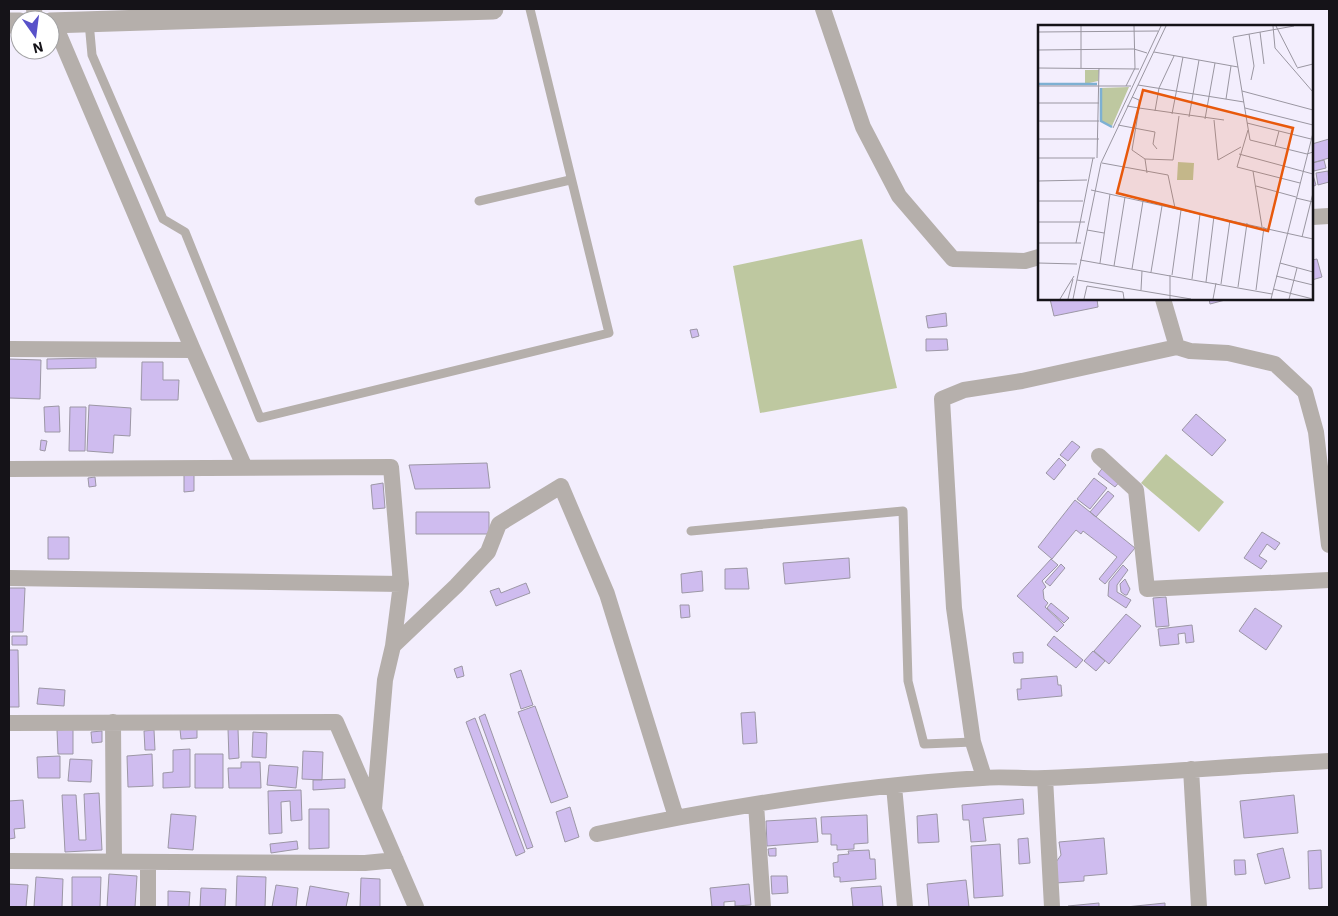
<svg xmlns="http://www.w3.org/2000/svg" width="1338" height="916" font-family="'IBM Plex Sans',sans-serif">
<rect width="100%" height="100%" fill="#f3eefd"/>
<path fill="#bec8a0" d="M862 239 897 388 760 413 733 266Z
M1166 454 1224 502 1199 532 1141 483Z"/>
<path fill="#cfbcef" stroke="#9c97a5" d="M1329 139V158L1312 163V144Z
M1324 160 1326 168 1314 171 1312 163Z
M1328 171 1329 182 1318 185 1316 173Z
M1312 172 1316 185 1312 187Z
M1317 259 1322 277 1312 280V260Z
M1050 299H1097L1098 307 1054 316Z
M1209 299H1229L1210 304Z
M946 313 947 326 928 328 926 316Z
M697 329 699 336 692 338 690 330Z
M926 339H947L948 350 926 351Z
M96 358V368L47 369V359Z
M9 359 41 360 40 399 9 398Z
M142 362H163V380H179L178 400H141Z
M89 405 131 408 130 436 114 435 113 453 87 451Z
M59 406 60 432H45L44 407Z
M70 407H86L85 451H69Z
M1196 414 1226 440 1212 456 1182 430Z
M41 440 47 441 45 451 40 450Z
M1072 441 1080 447 1068 461 1060 455Z
M1059 458 1066 465 1054 480 1046 473Z
M487 463 490 488 415 489 409 465Z
M1104 466 1121 480 1115 487 1098 474Z
M184 473 194 474V491L184 492Z
M95 477 96 486 89 487 88 478Z
M1094 478 1107 488 1090 509 1077 499Z
M383 483 385 508 373 509 371 485Z
M1108 491 1114 496 1096 517 1090 512Z
M1075 500 1135 548 1105 584 1099 579 1117 557 1083 531 1081 534 1076 530 1052 559 1038 547Z
M416 512H489V534H416Z
M1262 532 1280 543 1275 550 1267 544 1259 556 1267 561 1261 569 1244 558Z
M48 537H69V559H48Z
M849 558 850 578 785 584 783 563Z
M1051 559 1058 565 1042 581 1046 587 1043 590 1044 599 1048 603 1045 607 1064 625 1057 632 1017 596Z
M1061 564 1065 568 1050 586 1045 582Z
M1123 565 1128 570 1117 585V592L1131 600 1126 608 1108 596 1109 582Z
M747 568 749 589H725V569Z
M702 571 703 591 682 593 681 574Z
M1125 579 1130 589 1127 595H1125L1121 592 1120 584Z
M526 583 530 593 496 606 490 591 499 588 501 593Z
M9 588H25L23 632H9Z
M1166 597 1169 626 1156 627 1153 598Z
M1051 603 1069 618 1064 623 1047 608Z
M680 605H689L690 617 681 618Z
M1255 608 1282 626 1266 650 1239 631Z
M1126 614 1141 626 1109 664 1094 651Z
M1192 625 1194 642 1186 643 1185 633 1178 634 1179 644 1160 646 1158 629Z
M12 636H27V645H12Z
M1054 636 1083 660 1076 668 1047 645Z
M9 650H18L19 707H9Z
M1093 651 1105 661 1096 671 1084 661Z
M1023 652V663H1014L1013 653Z
M462 666 464 676 457 678 454 669Z
M521 670 533 705 521 709 510 674Z
M1057 676 1058 685H1061L1062 696 1018 700 1017 689H1021V679Z
M39 688 65 690 64 706 37 704Z
M535 706 568 797 551 803 518 712Z
M755 712 757 743 743 744 741 713Z
M485 714 533 847 527 849 479 717Z
M475 718 525 852 516 856 466 722Z
M73 729V754H58L57 730Z
M180 729H197V738L181 739Z
M228 729H238L239 758 229 759Z
M154 730 155 750H145L144 731Z
M102 731V742L92 743 91 732Z
M253 732 267 733 266 758 252 757Z
M190 749V787L163 788V773L173 772V750Z
M303 751 323 752 322 780 302 779Z
M152 754 153 786 128 787 127 756Z
M195 754H223V788H195Z
M60 756V778H38L37 757Z
M70 759 92 760 91 782 68 781Z
M241 762H260L261 788H229L228 768H241Z
M269 765 298 767 296 788 267 785Z
M345 779V788L313 790V780Z
M301 790 302 820 291 821 290 801 281 802 282 833 269 834 268 791Z
M99 793 102 850 65 852 62 795H76L79 840H86L84 794Z
M1294 795 1298 833 1244 838 1240 801Z
M1023 799 1024 814 983 818 986 841 971 842 969 820H963L962 805Z
M23 800 25 828 14 829 15 838 9 839V801Z
M570 807 579 837 565 842 556 812Z
M309 809H329V848L309 849Z
M171 814 196 816 193 850 168 848Z
M937 814 939 842 918 843 917 816Z
M867 815 868 843 854 844V849L837 850V845H831V834H822L821 817Z
M816 818 818 842 767 846 766 821Z
M1028 838 1030 863 1019 864 1018 839Z
M1104 838 1107 874 1084 876V881L1056 883 1054 865 1061 855 1059 842Z
M297 841 298 849 271 853 270 844Z
M1000 844 1003 896 974 898 971 846Z
M776 848V856H769L768 849Z
M1283 848 1290 878 1265 884 1257 854Z
M869 850 870 859H875L876 879 840 882V877H834L833 863 838 862V855L849 854 848 851Z
M1321 850 1322 888 1309 889 1308 851Z
M1234 860H1245L1246 874 1235 875Z
M109 874 137 876 135 907H107Z
M237 876 266 877 265 907H236Z
M771 876H787L788 893 772 894Z
M36 877 63 879 62 907H34Z
M72 877H101L100 907H72Z
M361 878 380 879V907H360Z
M966 880 969 907H929L927 884Z
M9 884 28 885 26 907H9Z
M749 884 751 905 735 906V901L724 902V907H712L710 888Z
M276 885 298 888 296 907H272Z
M310 886 349 893 346 907H306Z
M881 886 883 907H853L851 888Z
M201 888 226 889 225 907H200Z
M168 891 190 892 189 907H168Z
M1099 903V907H1068V906Z
M1165 903V907H1126Z"/>
<g fill="none" stroke-linecap="round" stroke-linejoin="round">
<path stroke="#b5afab" stroke-width="9" d="M89 22 92 55 163 219 185 232 260 418 609 333 530 9
M479 201 570 180
M691 531 903 511 908 681 924 744 973 742"/>
<path stroke="#b5afab" stroke-width="16" d="M34 9 35 20
M823 9 863 127 899 196 953 259 1025 261 1039 257
M54 23 193 350 245 468
M1312 217 1329 216
M1163 299 1177 347 1190 351 1228 353 1275 364 1305 392 1316 432 1329 545
M9 349 193 350
M1099 456 1136 490 1147 589 1329 580
M9 469 391 467 401 584 393 646 385 680 374 809
M9 578 401 584
M393 646 456 586 488 552 499 524 561 486 607 594 676 817
M113 722 114 862
M9 723 336 722 416 907
M1191 769 1199 907
M984 777 973 742 954 608 942 399 964 390 1022 381 1177 347
M1045 778 1052 907
M894 786 905 907
M756 804 763 907
M597 834C723 807 852 786 982 778 1003 776 1025 779 1046 778 1141 774 1235 766 1329 761
M9 861 365 863 396 860
M148 907V862"/>
<path stroke="#b5afab" stroke-width="21" d="M9 23H20
M50 23 493 9"/>
</g>
<g transform="translate(1038 25)">
<rect width="275" height="275" fill="#f3eefd"/>
<path d="M47 45H61L60 56 47 59ZM91 62 74 101 63 96 62 63ZM140 137 156 138 155 155H139Z" fill="#bec8a0"/>
<path fill="none" stroke="#7db0d3" stroke-width="2.5" d="M0 59H59M63 63V96L74 102"/>
<path fill="none" stroke="#9a96a1" stroke-width="1" d="M43 1V43M235 1 237 23 275 67M238 1 259 42M256 1 195 12 212 115 269 129 275 127M0 7 120 6M222 7 226 39M211 9 216 41 213 55M0 25 96 24 109 28M116 27 200 42M0 43 101 44M259 43 275 39M100 60 206 77M0 61H93M88 61 97 43 96 1M204 66 275 85M94 72 101 75V83L186 95M188 74 193 41M0 78H61M89 81 101 83 94 125 107 134 109 148M207 83 275 100M117 86 121 63 136 31M134 89 145 32M151 92 161 35M167 94 177 38M176 95 180 135 203 122M0 96H61M209 98 273 114M80 100 117 107 115 119 119 124M75 103 123 1M210 105 199 142 262 158M0 114H61M237 121 241 106M201 129 275 149M0 133H57M59 133 61 43M107 134 135 135 141 91M64 138 130 150 137 183M215 146 224 202M0 156 49 155M218 161 258 172M53 165 275 214M258 173 275 177M0 176H45M0 197H47M49 205 66 208M264 212 275 168M0 218H43M38 218 55 133M42 235 234 269M0 238 39 239M62 238 72 169M242 238 275 247M76 241 87 172M94 244 105 176M113 247 124 181M132 250V274M134 250 143 185M238 251 275 260M154 254 162 189M39 255 153 274M168 257 176 191M183 259 192 195M200 262 209 198M235 264 275 274M103 265 104 246M218 265 226 202M22 274 36 251M30 274 35 254M35 274 63 138 128 1M46 274 49 261 85 267 86 274M175 274 178 258M233 274 275 108M251 274 259 243"/>
<path fill="#e8590c" fill-opacity="0.15" stroke="#e8590c" stroke-width="2.5" d="M105 65 255 103 230 206 79 168Z"/>
<rect width="275" height="275" fill="none" stroke="#151318" stroke-width="2.5"/>
</g>
<rect width="1338" height="916" fill="none" stroke="#151318" stroke-width="20"/>
<g transform="translate(35 35) rotate(166)"><circle r="24" fill="#ffffff" stroke="#a1a1a3"/>
<path d="M0-4L9 19L0 12L-9 19Z" fill="#5851c9"/>
<text y="-8" font-size="14" font-weight="bold" text-anchor="middle" fill="#151318">N</text>
</g>
</svg>
